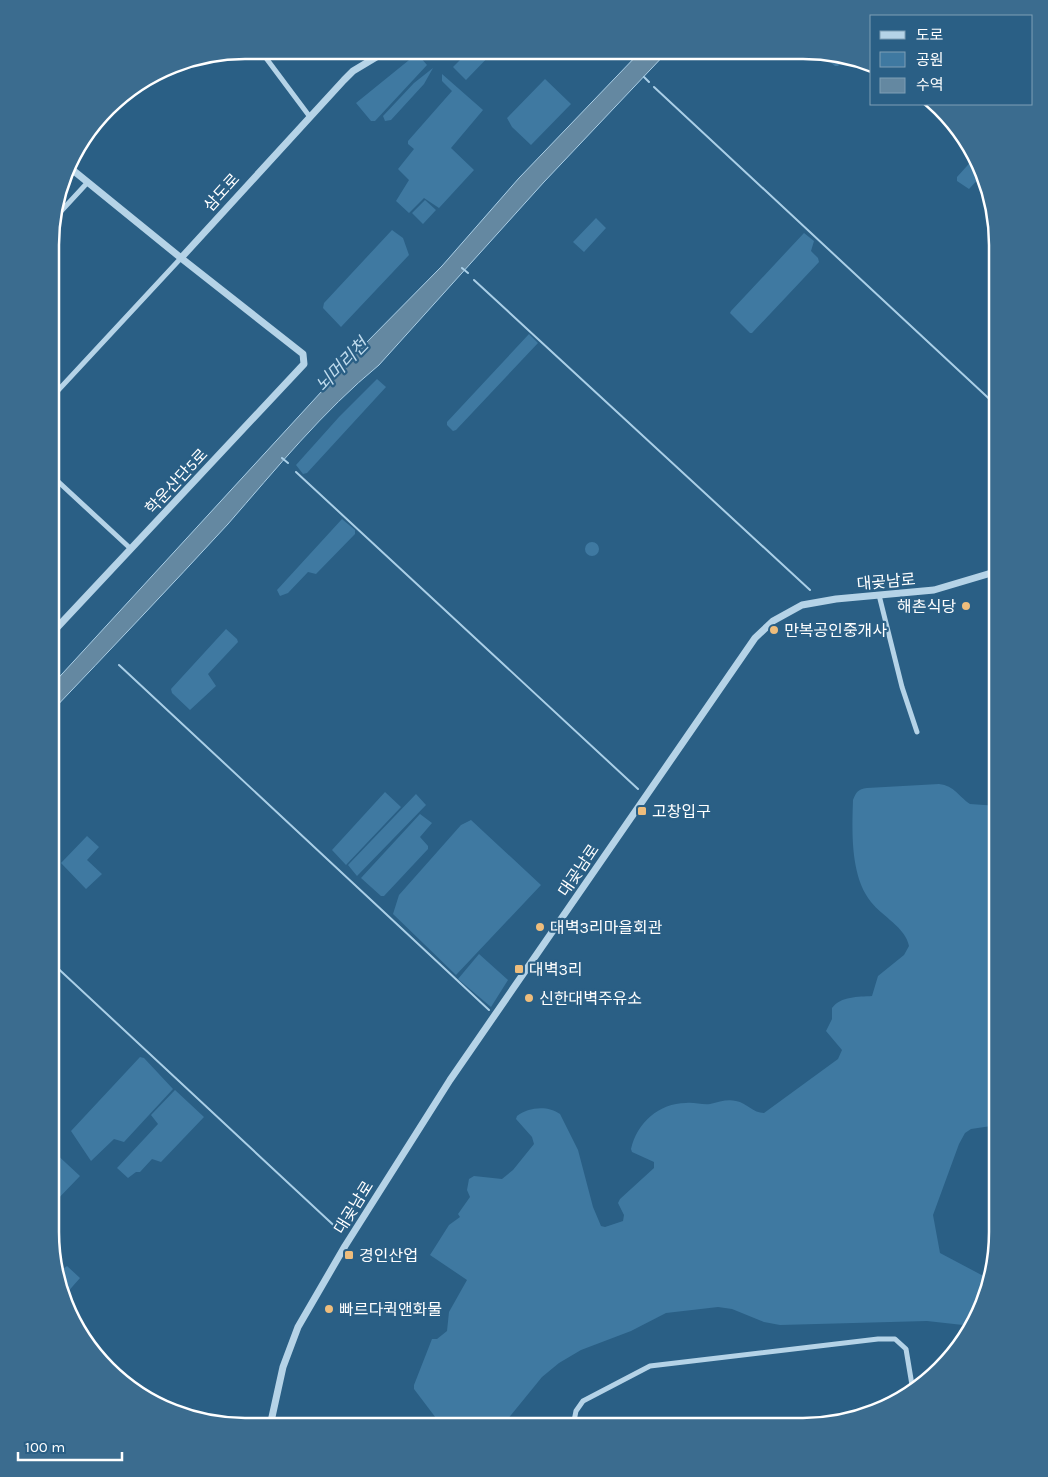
<svg xmlns="http://www.w3.org/2000/svg" width="1048" height="1477" font-family="Karla,'Noto Sans KR',sans-serif">
<rect width="100%" height="100%" fill="#2a5f85"/>
<path fill="#3f79a1" d="M469 51H494L466 80 453 67Z
M817 52H829L847 57 838 66H835Z
M414 56 420 57 427 65 375 121H371L356 103Z
M433 68 424 84 391 120 385 121 383 116 414 83Z
M442 74 483 110 451 148 474 170 439 208 424 198 409 213 396 201 409 180 398 169 414 149 408 144V141L452 91 442 81Z
M545 79 571 104 531 145 512 127 507 118Z
M976 156 982 175 969 189 957 181V177Z
M425 200 436 210 423 224 412 213Z
M596 218 606 228 584 252 573 242Z
M392 230 403 238 409 255 341 327 323 308 324 303Z
M804 233 814 241 811 251 818 258 819 262 752 333H750L730 313 731 311Z
M529 334 538 343 456 430 453 431 447 425V422Z
M377 379 386 387 307 473 303 474 296 465 339 417Z
M342 519 355 530V534L316 574 308 572 288 593 280 596 277 590Z
M585 549a7 7 0 1 1 14 0a7 7 0 1 1-14 0Z
M226 629 237 639 238 642 208 674 216 686 190 710 172 693 171 689Z
M939 784C955 786 958 796 970 804L998 806V1125L971 1129 965 1133 959 1144 933 1215 940 1253 991 1280 988 1295 972 1326 927 1321 780 1325 764 1322 732 1309 718 1307 666 1313 631 1331 581 1350 559 1363 542 1377 502 1426H442L414 1389V1385L432 1339H437L447 1331 449 1312 467 1280 430 1255 449 1225 460 1217 458 1214 470 1197 467 1190 469 1179 474 1176 502 1179 513 1170 534 1144 532 1137 516 1119 517 1116C528 1107 548 1105 560 1114L578 1150 593 1207 601 1226 605 1227 623 1221 624 1215 618 1203 620 1199 654 1168V1162L632 1152 631 1149C637 1123 659 1103 686 1103 694 1102 702 1105 710 1104 719 1102 727 1099 736 1101 747 1103 753 1113 764 1113L838 1059 842 1050 826 1031 832 1019V1008C841 996 858 997 872 996L878 976 904 955 909 946C906 928 882 916 871 902 850 876 852 831 853 800 856 792 858 789 867 788Z
M385 792 401 807 346 865 332 850Z
M416 794 426 805 357 876 348 865Z
M420 814 432 823 420 837 428 846V849L384 896H381L361 878Z
M471 820 541 885 456 975 393 914 399 895 461 825Z
M87 836 99 847 87 860 102 874 86 889 61 863Z
M479 954 508 980 491 1007 458 979Z
M140 1057 144 1058 173 1089 124 1142 114 1139 91 1161 71 1131Z
M175 1090 204 1117 161 1162 152 1159 140 1172H136L128 1178 117 1168 158 1124 151 1115Z
M53 1151 80 1176 53 1204 50 1194V1152Z
M67 1266 80 1278 65 1295 59 1272Z"/>
<path fill="#6488a1" stroke="#aacfe7" d="M641 51H668L544 182 379 365C323 411 276 469 228 524 170 587 110 650 51 712V686L322 391 339 372 335 361 347 353 354 354 362 347 442 266 519 178Z"/>
<g fill="none" stroke-linecap="round" stroke-linejoin="round">
<path stroke="#aacfe7" stroke-width="2" d="M644 77 649 82
M654 87 998 407
M462 268 468 273
M474 280 810 590
M282 458 288 463
M296 472 638 789
M996 566 995 561 998 552
M119 665 489 1010
M50 961 342 1233"/>
<path stroke="#b5d3e7" stroke-width="5" d="M260 50 310 117
M52 221 88 182
M51 398 181 258
M51 475 131 549
M879 595 902 687 917 732
M573 1426 576 1411 583 1401 650 1366 878 1339H895L906 1349 913 1391"/>
<path stroke="#b5d3e7" stroke-width="7" d="M69 167 181 258 344 80 353 71 388 50
M51 634 304 364 303 354 181 258
M270 1426 283 1367 298 1327 345 1246 450 1080 755 638 773 621 802 605 836 599 934 590 998 571"/>
</g>
<g fill="#eebd7c" stroke="#2a5f85" stroke-width="2">
<circle cx="966" cy="606" r="5"/>
<circle cx="774" cy="630" r="5"/>
<rect x="637" y="806" width="10" height="10" rx="2.5"/>
<circle cx="540" cy="927" r="5"/>
<rect x="514" y="964" width="10" height="10" rx="2.5"/>
<circle cx="529" cy="998" r="5"/>
<rect x="344" y="1250" width="10" height="10" rx="2.5"/>
<circle cx="329" cy="1309" r="5"/>
</g>
<g text-anchor="middle" stroke-width="4.5" stroke-linejoin="round" paint-order="stroke">
<g font-size="16" fill="#fff" stroke="#2a5f85">
<text transform="translate(221 192) rotate(-48)" y="6">삼도로</text>
<text transform="translate(176 481) rotate(-47)" y="6">학운산단5로</text>
<text transform="translate(886 581) rotate(-5)" y="6">대곶남로</text>
<text transform="translate(578 870) rotate(-56)" y="6">대곶남로</text>
<text transform="translate(353 1207) rotate(-58)" y="6">대곶남로</text>
</g>
<g font-size="16" fill="#fff" stroke="#2a5f85" text-anchor="start">
<text x="956" y="612" text-anchor="end">해촌식당</text>
<text x="784" y="636">만복공인중개사</text>
<text x="652" y="817">고창입구</text>
<text x="550" y="933">대벽3리마을회관</text>
<text x="529" y="975">대벽3리</text>
<text x="539" y="1004">신한대벽주유소</text>
<text x="359" y="1261">경인산업</text>
<text x="339" y="1315">빠르다퀵앤화물</text>
</g>
<g font-size="18" font-style="italic" fill="#c0dcee" stroke="#2a5f85">
<text transform="translate(342 365) rotate(-46)" y="6">뇌머리천</text>
</g>
</g>
<path d="M0 0H1048V1477H0ZM245 59H803A186 186 0 0 1 989 245V1232A186 186 0 0 1 803 1418H245A186 186 0 0 1 59 1232V245A186 186 0 0 1 245 59Z" fill="#3b6c8f" fill-rule="evenodd"/>
<path fill="none" stroke="#fff" stroke-width="2.5" d="M245 59H803A186 186 0 0 1 989 245V1232A186 186 0 0 1 803 1418H245A186 186 0 0 1 59 1232V245A186 186 0 0 1 245 59Z"/>
<rect x="870" y="15" width="162" height="90" fill="#2a5f85" stroke="#7f9fb6"/>
<rect x="880" y="31" width="25" height="8" fill="#b5d3e7" stroke="#7f9fb6"/>
<text x="916" y="40" font-size="15" fill="#ffffff">도로</text>
<rect x="880" y="52" width="25" height="15" fill="#3f79a1" stroke="#7f9fb6"/>
<text x="916" y="65" font-size="15" fill="#ffffff">공원</text>
<rect x="880" y="78" width="25" height="15" fill="#6488a1" stroke="#7f9fb6"/>
<text x="916" y="90" font-size="15" fill="#ffffff">수역</text>
<path d="M18 1452v8h104v-8" fill="none" stroke="#ffffff" stroke-width="2.5"/>
<text x="25" y="1452" font-size="15" fill="#ffffff" stroke="#2a5f85" stroke-width="4" paint-order="stroke">100 m</text>
</svg>
